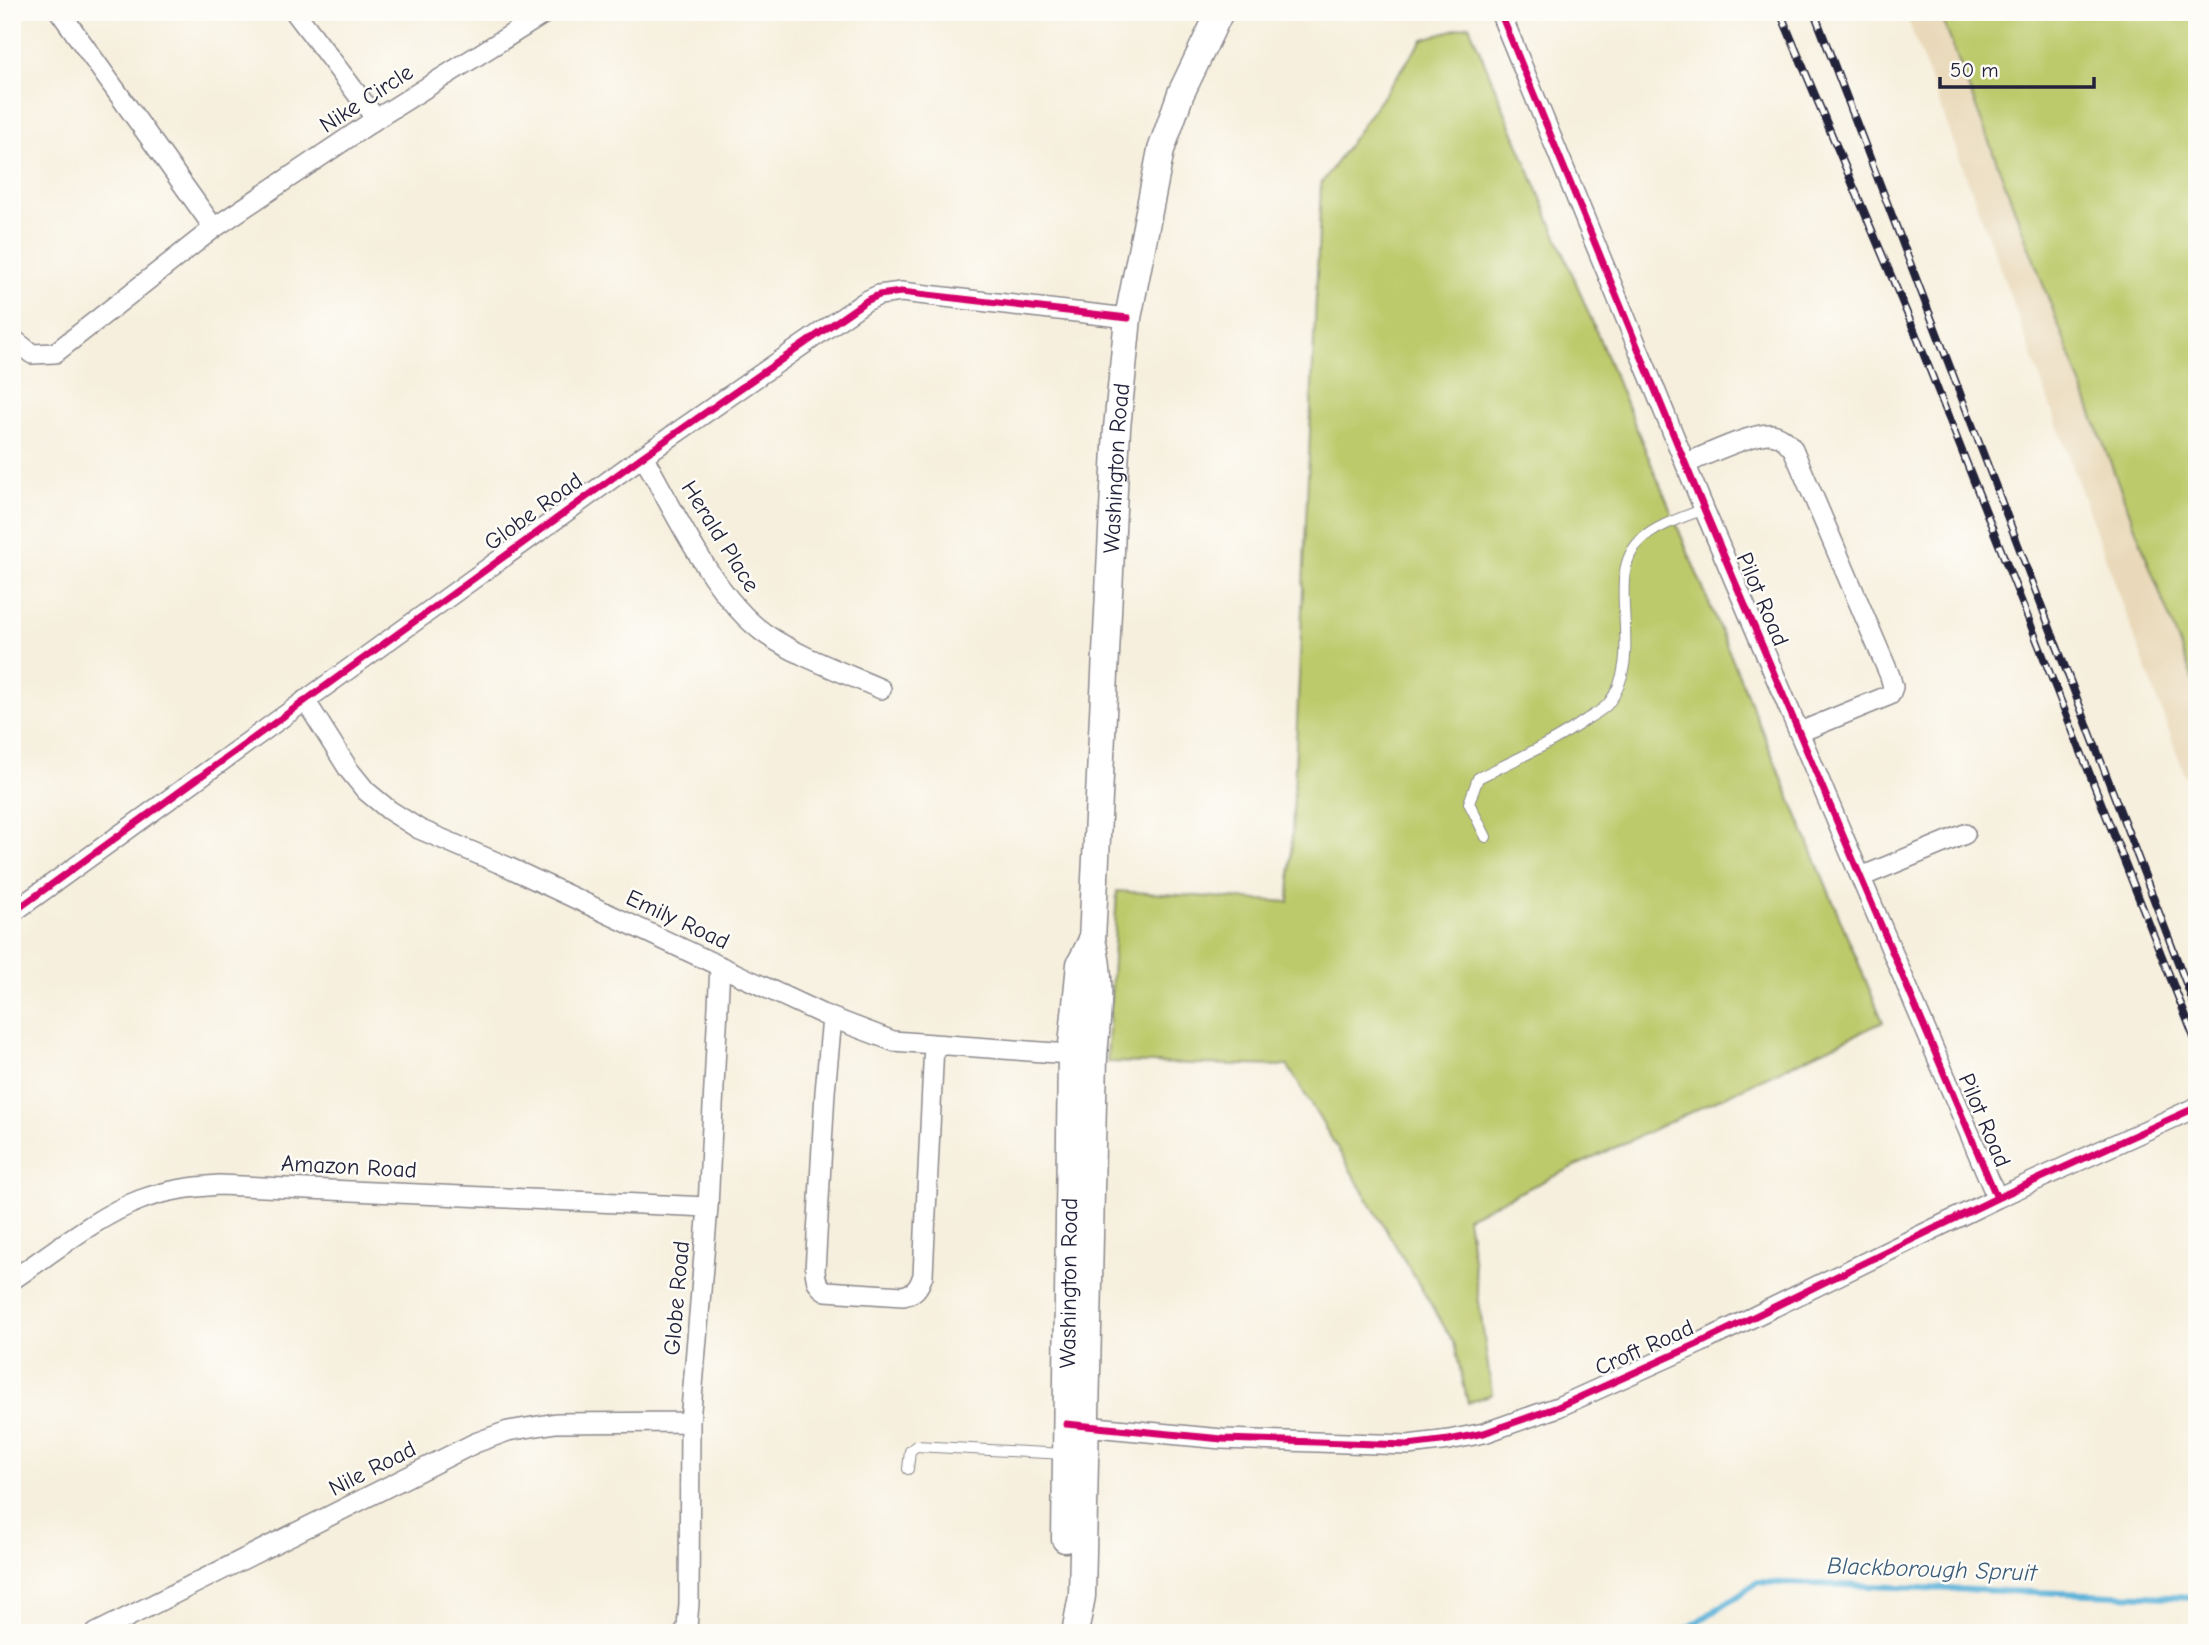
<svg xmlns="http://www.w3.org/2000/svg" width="2209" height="1645" font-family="'Comic Neue',sans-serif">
<rect width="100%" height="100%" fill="#fdfcf7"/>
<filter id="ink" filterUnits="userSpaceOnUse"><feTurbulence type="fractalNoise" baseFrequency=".0143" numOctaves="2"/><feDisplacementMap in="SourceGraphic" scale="14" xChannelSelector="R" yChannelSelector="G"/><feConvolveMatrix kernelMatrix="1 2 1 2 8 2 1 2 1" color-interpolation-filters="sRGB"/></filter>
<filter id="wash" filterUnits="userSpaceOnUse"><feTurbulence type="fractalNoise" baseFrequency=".00686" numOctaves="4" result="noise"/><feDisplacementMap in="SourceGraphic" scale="28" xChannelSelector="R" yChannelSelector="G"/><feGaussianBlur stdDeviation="1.57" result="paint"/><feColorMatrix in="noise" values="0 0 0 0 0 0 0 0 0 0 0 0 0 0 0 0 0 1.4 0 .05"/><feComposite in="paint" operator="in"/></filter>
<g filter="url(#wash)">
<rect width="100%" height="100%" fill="#f6efdd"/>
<path fill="#e9d9ba" d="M1905 12H2197V808L1976 202Z"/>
<path fill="#bdca6c" stroke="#707654" stroke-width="2" d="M1940 12H2197V691Z
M1469 25 1883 1022 1467 1217 1492 1394 1468 1403 1454 1343 1288 1066 1107 1062 1117 891 1289 902 1321 184 1423 39Z"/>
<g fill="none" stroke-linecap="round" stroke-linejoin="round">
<path stroke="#5db3d9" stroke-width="6" d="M1681 1633 1758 1582 2197 1598"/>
</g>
</g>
<g filter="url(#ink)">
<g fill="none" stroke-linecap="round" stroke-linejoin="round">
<g stroke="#8c888c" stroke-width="12">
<path id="lane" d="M1486 837 1469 803 1478 778C1515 760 1553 743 1587 719 1593 715 1603 710 1608 704 1648 655 1601 576 1641 540 1657 525 1684 517 1704 509
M908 1469 910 1451 916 1446 1065 1454"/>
</g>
<g stroke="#8c888c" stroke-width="22">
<path id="street" d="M60 12 214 228
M295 12 376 119
M1500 12 1704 509 1997 1198
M12 338 32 354 55 353 214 228 376 119 547 12
M643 456C674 510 713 596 764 633 795 655 845 673 881 689
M1687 463C1706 455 1752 433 1771 434 1781 435 1787 442 1793 449L1890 676 1893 687 1890 695 1800 732
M305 700 349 770 366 791 389 810 419 829 508 867 822 1014 893 1041 1083 1055
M1861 877 1965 834
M12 913 643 456 866 301 879 295 901 292 1128 318
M832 1018 825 1092 815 1271C816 1280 817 1286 826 1291L903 1296C915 1293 919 1288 923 1275L934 1044
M12 1280C51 1254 97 1216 140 1200 166 1190 192 1187 219 1185L708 1207
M1074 1425 1222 1439 1408 1445 1449 1440 1484 1433 1558 1407 1702 1342 1997 1198 2197 1107
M96 1633 475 1443 508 1431 556 1423 690 1422
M684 1633 687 1627 689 1604 690 1422 708 1207 720 966"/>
</g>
<g stroke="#8c888c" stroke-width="29">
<g id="secondary">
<path id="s1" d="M1065 1539 1071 1055 1080 964 1092 940"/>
<path id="s2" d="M1075 1633 1082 1596 1094 1056C1097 1017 1103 979 1092 940L1117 428 1128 318 1161 150 1181 93 1220 12"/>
</g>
</g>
<use href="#lane" stroke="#fff" stroke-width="10"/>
<use href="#street" stroke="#fff" stroke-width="19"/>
<use href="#secondary" stroke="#fff" stroke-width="26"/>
<g stroke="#22223b" stroke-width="8">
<path id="rail" d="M1780 12 1914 330 2197 1045
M1814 12 2197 1012"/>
</g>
<use href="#rail" stroke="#fdfcf7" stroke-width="5" stroke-dasharray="16" stroke-linecap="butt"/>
<g stroke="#fdfcf7" stroke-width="11">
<path id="cycleway" d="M1500 12 1704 509 1997 1198
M12 913 643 456 866 301 879 295 901 292 1128 318
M1066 1424 1222 1439 1408 1445 1449 1440 1484 1433 1558 1407 1702 1342 1997 1198 2197 1107"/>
</g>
<use href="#cycleway" stroke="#d6006c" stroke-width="7"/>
</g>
</g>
<g text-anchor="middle" stroke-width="5" stroke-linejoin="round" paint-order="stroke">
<g font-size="23" fill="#22223b" stroke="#fdfcf7">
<text transform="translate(366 98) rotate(-33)" y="8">Nike Circle</text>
<text dy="8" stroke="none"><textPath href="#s2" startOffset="1167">Washington Road</textPath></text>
<text transform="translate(533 511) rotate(-36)" y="8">Globe Road</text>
<text transform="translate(721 536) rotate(58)" y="8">Herald Place</text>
<text transform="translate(1763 599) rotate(67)" y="8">Pilot Road</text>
<text transform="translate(678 919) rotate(25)" y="8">Emily Road</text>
<text transform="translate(1985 1120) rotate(67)" y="8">Pilot Road</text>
<text transform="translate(349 1166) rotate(3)" y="8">Amazon Road</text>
<text dy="8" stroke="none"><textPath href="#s1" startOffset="256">Washington Road</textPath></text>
<text transform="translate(676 1298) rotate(-85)" y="8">Globe Road</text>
<text transform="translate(1644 1347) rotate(-24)" y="8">Croft Road</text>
<text transform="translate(372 1468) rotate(-27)" y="8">Nile Road</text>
</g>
<g font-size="24" font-style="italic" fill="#3a5c7a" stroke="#fdfcf7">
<text transform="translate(1932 1569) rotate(2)" y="8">Blackborough Spruit</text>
</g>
</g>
<rect width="2209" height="1645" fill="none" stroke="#fdfcf7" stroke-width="42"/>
<path d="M1940 77v10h154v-10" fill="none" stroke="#22223b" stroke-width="3.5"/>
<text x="1950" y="77" font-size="21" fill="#22223b" stroke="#fdfcf7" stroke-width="5" paint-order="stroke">50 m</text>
</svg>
